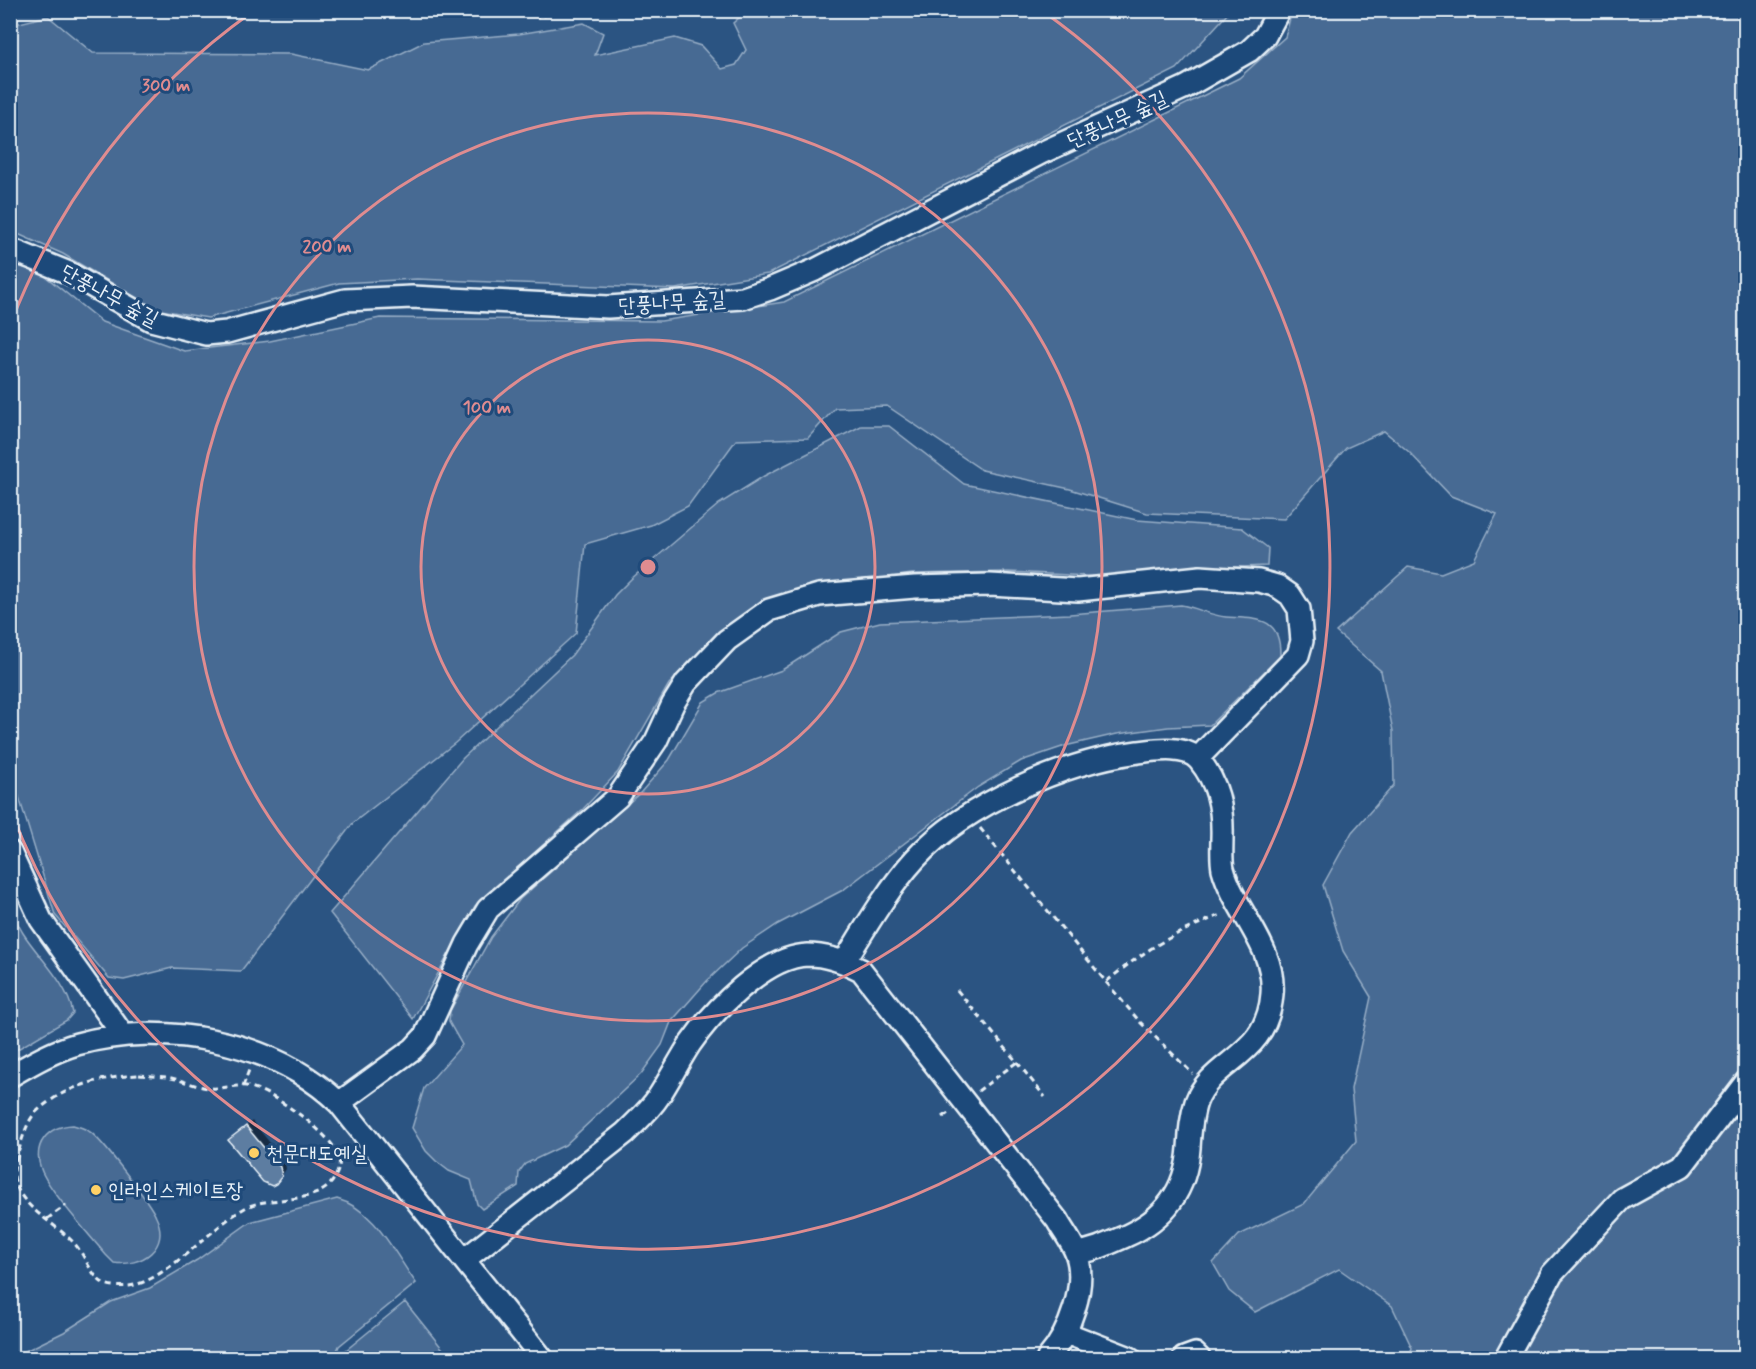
<svg xmlns="http://www.w3.org/2000/svg" width="1756" height="1369" font-family="Mynerve,'Poor Story',sans-serif">
<rect width="100%" height="100%" fill="#2b5482"/>
<filter id="ink" filterUnits="userSpaceOnUse"><feTurbulence type="fractalNoise" baseFrequency=".0167" numOctaves="2"/><feDisplacementMap in="SourceGraphic" scale="12" xChannelSelector="R" yChannelSelector="G"/><feConvolveMatrix kernelMatrix="1 2 1 2 8 2 1 2 1" color-interpolation-filters="sRGB"/></filter>
<g filter="url(#ink)">
<path fill="#476b93" stroke="#98aec6" stroke-width="1.5" d="M747 11H1230L1177 69 768 274 675 289 417 279 339 283 208 318 155 309 63 254 11 231V25L48 16 93 53 291 54 368 70 424 42 519 34 584 23 603 33 595 55 675 38 701 46 722 69 736 65 746 50 733 23Z
M1292 11H1745V1358H1408L1412 1348 1392 1306 1339 1269 1255 1312 1229 1291 1213 1263 1239 1235 1304 1204 1356 1141 1351 1089 1371 997 1343 951 1323 885 1352 832 1394 785 1393 731 1381 671 1336 632 1408 567 1441 573 1474 560 1497 514 1451 496 1409 452 1384 431 1346 448 1284 519 1147 513 1070 489 982 470 887 406 835 408 808 438 736 440 688 506 651 525 585 544 576 633 455 743 353 823 241 971 172 968 124 980 109 978 55 915 11 771 10 264 40 272 102 322 184 351 270 341 380 318 661 321 784 302 1239 78 1285 37Z
M861 426H889L964 484 1137 520 1242 528 1268 548 1267 566 1215 568 1109 577 1008 572 912 574 829 585 716 640 669 684 618 772 583 809 475 906 413 1019 330 913 463 758 572 655 615 595 631 579 719 504 764 476Z
M1181 605C1196 607 1211 616 1226 617 1257 619 1281 616 1280 656L1210 725 1168 727 1117 734 1065 746 1021 761 978 787 843 890 778 924 742 948 707 981 671 1022 662 1045 641 1074 565 1145 525 1164 519 1172 518 1186 482 1209 477 1204 471 1180 449 1171 436 1161 426 1151 412 1128 424 1088 462 1045 449 1022 450 1011 491 937 520 899 641 792 669 760 703 702 718 693 782 670 841 632 880 622 1070 614Z
M10 907C14 915 18 925 23 933 39 958 67 982 73 1013L67 1020 11 1053Z
M73 1125C79 1127 85 1128 90 1132 101 1139 151 1204 156 1217 171 1248 141 1267 114 1263L106 1255C91 1237 47 1188 41 1169 32 1144 48 1126 73 1125Z
M337 1199C375 1209 394 1253 416 1283L339 1346 334 1358H11L64 1332 111 1302 150 1288 197 1260 250 1222Z
M405 1302 450 1358H343L340 1355Z"/>
<path fill="#0007" d="M252 1121 285 1161 286 1169 281 1177 236 1135Z"/>
<path fill="#5d7da1" stroke="#e8f1f8" stroke-width="1.5" d="M246 1126 280 1167 282 1176 276 1184 272 1186 263 1182 228 1140Z"/>
<g fill="none" stroke-linecap="round" stroke-linejoin="round">
<g stroke="#e8f1f8" stroke-width="26">
<path id="minor" d="M10 249 69 273 151 320 206 334 227 332 345 300 412 297 608 307 743 298 770 289 815 270 1041 153 1186 87 1249 51 1265 36 1279 10
M10 852 41 920 123 1035
M844 962C866 927 887 890 915 859 966 803 1065 762 1138 752 1155 750 1186 745 1199 760 1218 783 1223 808 1222 838 1222 848 1221 859 1223 869 1235 912 1276 947 1272 994 1267 1058 1212 1059 1196 1102 1191 1117 1190 1132 1189 1148 1186 1191 1164 1219 1126 1236 1110 1243 1094 1251 1076 1253
M10 1076C31 1064 53 1051 77 1044 163 1020 273 1040 339 1103L542 1358
M339 1103 413 1049 425 1036 467 944 488 909 618 797 656 741 673 704 686 683 727 640 769 610 819 595 915 587 990 585 1078 590 1200 577 1259 581 1277 586 1290 595 1299 609 1302 641 1298 655 1198 758
M464 1260 625 1133C637 1121 650 1110 659 1096 670 1079 679 1061 690 1044 713 1011 765 956 808 955 827 955 845 962 861 970L1057 1220C1063 1231 1072 1242 1076 1253 1088 1285 1069 1334 1048 1358
M1066 1333 1130 1358
M1184 1358 1195 1354 1199 1358
M1506 1358 1552 1274 1622 1199 1682 1166 1746 1082"/>
</g>
<path stroke="#e8f1f8" stroke-width="3" stroke-dasharray="6 4.5" stroke-linecap="butt" d="M524 10 539 17 570 10
M980 828 1106 982C1147 948 1174 933 1223 914
M1106 982 1140 1022 1193 1074
M957 990 1017 1062 978 1091
M1017 1062 1045 1097
M139 1075C148 1076 157 1076 166 1077 181 1079 195 1087 210 1088 222 1089 234 1085 246 1086 269 1089 331 1133 338 1155 341 1162 339 1170 335 1177 320 1207 271 1194 245 1208 212 1226 167 1281 129 1286 120 1287 106 1287 99 1280 89 1270 84 1254 74 1243 57 1224 21 1208 15 1181 12 1172 16 1160 19 1150 22 1139 27 1122 35 1113 63 1086 102 1077 139 1075Z
M243 1086 249 1070
M943 1117 951 1111
M47 1219 66 1205"/>
<use href="#minor" stroke="#1f4a7a" stroke-width="21"/>
</g>
</g>
<g fill="none" stroke="#df8c90" stroke-width="3">
<circle cx="648" cy="567" r="227"/>
<circle cx="648" cy="567" r="454"/>
<path d="M11 323A682 682 0 0 1 252 12M1044 12A682 682 0 1 1 11 811"/>
</g>
<g fill="#ffd166" stroke="#1f4a7a" stroke-width="2">
<circle cx="254" cy="1153" r="6"/>
<circle cx="96" cy="1190" r="6"/>
</g>
<g text-anchor="middle" stroke-width="6" stroke-linejoin="round" paint-order="stroke">
<g font-size="21" fill="#e8f1f8" stroke="#1f4a7a">
<text transform="translate(1117 119) rotate(-25)" y="7">단풍나무 숲길</text>
<text transform="translate(110 295) rotate(28)" y="7">단풍나무 숲길</text>
<text transform="translate(672 302) rotate(-4)" y="7">단풍나무 숲길</text>
</g>
<g font-size="21" fill="#e8f1f8" stroke="#1f4a7a" text-anchor="start">
<text x="266" y="1160">천문대도예실</text>
<text x="108" y="1197">인라인스케이트장</text>
</g>
</g>
<circle cx="648" cy="567" r="9" fill="#df8c90" stroke="#1f4a7a" stroke-width="3"/>
<g font-size="18" text-anchor="middle" font-weight="bold" fill="#df8c90" stroke="#1f4a7a" stroke-width="6" stroke-linejoin="round" paint-order="stroke">
<text x="166" y="91">300 m</text>
<text x="327" y="252">200 m</text>
<text x="487" y="413">100 m</text>
</g>
<rect width="1756" height="1369" fill="none" stroke="#1f4a7a" stroke-width="36"/>
<rect x="18" y="18" width="1720" height="1333" fill="none" stroke="#e8f1f8" stroke-width="2" filter="url(#ink)"/>
</svg>
